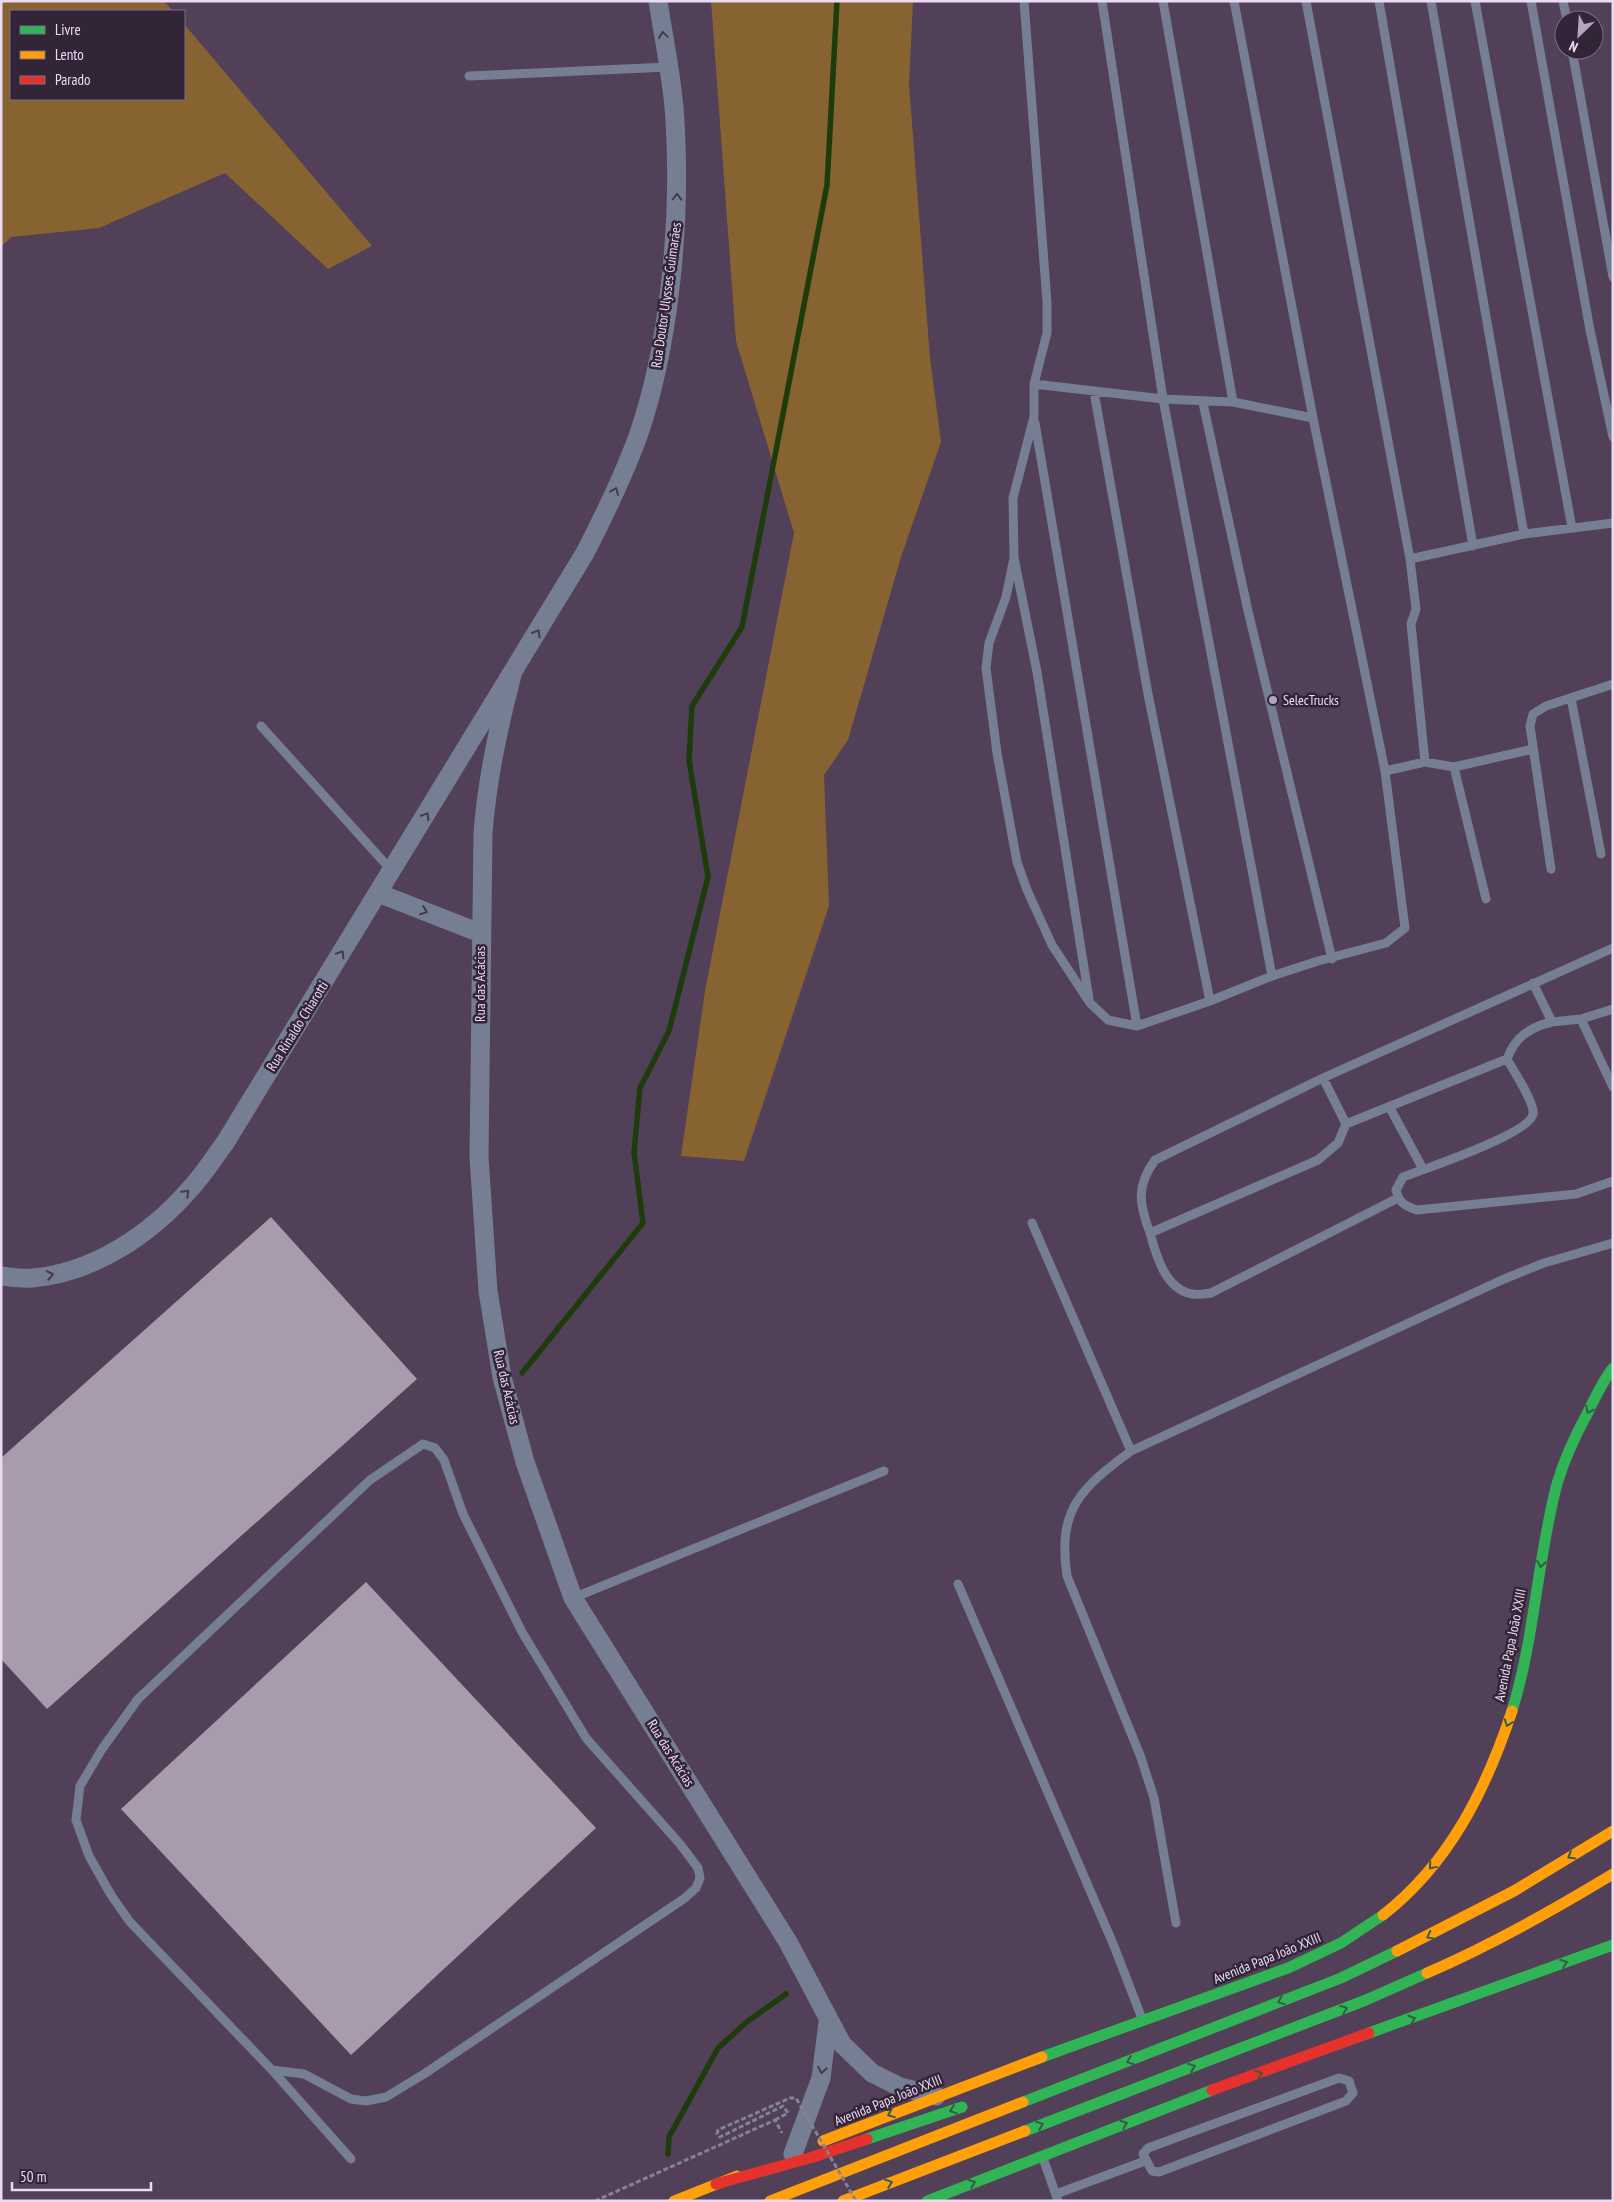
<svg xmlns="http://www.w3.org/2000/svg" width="1614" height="2202" font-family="'PT Sans Narrow',sans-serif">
<rect width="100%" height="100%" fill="#514057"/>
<path fill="#876331" d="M1 1H164L173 11H11V99H184V24L372 246 328 269 225 173 99 228 11 237 1 247Z
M711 1H913L909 84 930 358 941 442 901 557 848 740 824 775 829 906 744 1161 681 1156 705 991 794 533 736 341Z"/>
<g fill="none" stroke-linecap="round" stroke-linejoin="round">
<path stroke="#1e3c0b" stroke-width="5.5" d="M522 1373 643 1223 634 1152 640 1088 669 1031 708 877 689 760 692 706 742 627 827 185 837 1
M668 2154 669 2137 718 2048 748 2021 786 1994"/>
</g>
<path fill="#a79bac" d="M271 1217 417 1379 47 1709 1 1659V1458Z
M366 1582 596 1828 351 2055 121 1809Z"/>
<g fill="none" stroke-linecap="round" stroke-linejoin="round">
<path stroke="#828495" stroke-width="3" stroke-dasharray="5 2.5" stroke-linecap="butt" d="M595 2201 775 2120 782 2133"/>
<path stroke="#757e92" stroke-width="9" d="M1024 1 1047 302V333L1034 384V417L1013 498 1014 558 1037 672 1089 999
M1102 1 1163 399 1272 976
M1163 1 1233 402
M1234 1 1313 418 1385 771
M1306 1 1410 559
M1379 1 1473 546
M1431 1 1524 534
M1475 1 1572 528
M1531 1 1590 330 1613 437
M1563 1 1567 20
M1572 50 1613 277
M469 76 668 67
M1034 384 1163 399 1233 402 1313 418
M1094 392 1148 694 1210 1001
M1203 403 1248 611 1332 959
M1035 423 1137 1026
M1014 558 1006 597 989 643 986 668 997 753 1017 862 1027 890 1052 945 1090 1003 1108 1020 1137 1026 1210 1001 1272 976 1318 961 1386 943 1405 928 1385 771 1425 762 1454 767 1486 899
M1571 698 1601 854
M261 726 392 871
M1425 762 1411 624 1416 609 1410 559 1524 534 1613 523
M1454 767 1533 749
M1551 869 1530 726 1533 714 1546 706 1613 684
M1533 983 1552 1022 1581 1019 1613 1009
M1581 1019 1613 1087
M1507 1059C1515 1037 1530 1027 1552 1022
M1390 1108 1423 1169
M1346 1124 1323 1078 1613 948
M1398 1198 1211 1293C1205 1294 1198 1295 1192 1294 1165 1289 1156 1255 1150 1233L1318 1160 1338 1143 1346 1124 1507 1059C1513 1070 1535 1103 1533 1114 1530 1134 1424 1169 1403 1177L1396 1190C1399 1203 1405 1206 1417 1210L1576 1194 1613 1181
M1032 1223 1131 1451
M1150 1233C1139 1204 1136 1186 1155 1160L1323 1078
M958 1584 1114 1946 1141 2016
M573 1598 884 1471
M1176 1923 1154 1798 1140 1755 1067 1576C1057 1509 1081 1488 1131 1451L1504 1279 1544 1263 1613 1243
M272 2070 304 2074 351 2099 366 2101 386 2097 424 2074 685 1898 696 1888 700 1878 698 1868 680 1844 586 1738 522 1632 463 1514 444 1460 435 1448 423 1444 370 1480 138 1699 102 1749 80 1786 76 1820 89 1856 111 1895 130 1922 272 2070 351 2159
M1339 2078 1349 2081 1353 2093 1346 2101 1159 2172 1152 2171 1143 2154 1148 2148Z
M1043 2158 1058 2201
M1056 2194 1145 2161"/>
<path stroke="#757e92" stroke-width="19" d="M512 675C498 728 487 779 483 833L479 1157 488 1291 502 1377 525 1462 573 1598 788 1942 842 2044 872 2073 900 2087 936 2096
M378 893 480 933
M1 1276C11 1277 22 1279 32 1278 93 1273 150 1235 190 1189 203 1175 213 1159 225 1143L585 553C604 516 622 479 637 439 670 346 681 221 675 121 673 81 664 41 658 1
M793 2154 821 2078 828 2022"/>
<path stroke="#30b455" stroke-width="11" d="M1512 1711C1535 1637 1537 1559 1557 1484 1564 1460 1575 1436 1587 1414 1595 1398 1602 1382 1613 1368
M1369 2033 1613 1945
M1042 2057 1288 1968 1341 1943 1383 1915
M1023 2102 1341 1978 1397 1951
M1025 2131 1366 2000 1427 1973
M867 2139 962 2107
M927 2201 1212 2090"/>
<path stroke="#ff9f0a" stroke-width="11" d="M1383 1915C1450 1863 1486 1789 1512 1711
M1397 1951 1514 1891 1613 1831
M1427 1973C1492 1945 1552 1911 1613 1874
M823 2141 1042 2057
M674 2201 737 2176
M770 2201 1023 2102
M843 2201 1025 2131"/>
<path stroke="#e5322d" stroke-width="11" d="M1212 2090 1369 2033
M716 2184 813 2157 867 2139"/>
<path stroke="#828495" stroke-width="3" stroke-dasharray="5 2.5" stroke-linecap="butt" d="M775 2120 788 2113 783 2106 720 2137 717 2134 718 2130 790 2098H796L856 2201"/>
</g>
<defs><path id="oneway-chevron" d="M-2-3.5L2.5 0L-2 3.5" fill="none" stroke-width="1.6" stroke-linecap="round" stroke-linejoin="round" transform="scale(1.25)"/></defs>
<g stroke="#443b4e">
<use href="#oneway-chevron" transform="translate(663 35) rotate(-98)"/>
<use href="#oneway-chevron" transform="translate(677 197) rotate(-89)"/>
<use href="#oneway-chevron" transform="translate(615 491) rotate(-67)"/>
<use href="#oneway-chevron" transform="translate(537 633) rotate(-60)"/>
<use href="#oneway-chevron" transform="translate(426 816) rotate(-58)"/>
<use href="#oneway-chevron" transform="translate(424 911) rotate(21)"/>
<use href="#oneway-chevron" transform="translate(341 954) rotate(-58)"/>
<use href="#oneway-chevron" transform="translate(186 1193) rotate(-45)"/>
<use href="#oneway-chevron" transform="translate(50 1275) rotate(-11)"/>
<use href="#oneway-chevron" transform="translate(822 2070) rotate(100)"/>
</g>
<g stroke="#325e44">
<use href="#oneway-chevron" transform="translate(1589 1410) rotate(116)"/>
<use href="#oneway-chevron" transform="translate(1541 1564) rotate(99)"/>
<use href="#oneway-chevron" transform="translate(1508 1723) rotate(110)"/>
<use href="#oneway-chevron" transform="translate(1571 1856) rotate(149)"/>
<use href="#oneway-chevron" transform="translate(1432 1866) rotate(130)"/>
<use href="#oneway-chevron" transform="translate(1430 1936) rotate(154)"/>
<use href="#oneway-chevron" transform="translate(1564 1963) rotate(-20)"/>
<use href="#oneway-chevron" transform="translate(1281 2001) rotate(158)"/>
<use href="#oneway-chevron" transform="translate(1344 2009) rotate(-21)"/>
<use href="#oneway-chevron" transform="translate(1412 2019) rotate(-20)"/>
<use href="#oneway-chevron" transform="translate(1130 2061) rotate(159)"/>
<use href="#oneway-chevron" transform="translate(1192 2067) rotate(-21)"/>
<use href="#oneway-chevron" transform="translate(1259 2074) rotate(-19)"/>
<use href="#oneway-chevron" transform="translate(953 2110) rotate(161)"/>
<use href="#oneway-chevron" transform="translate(891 2114) rotate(158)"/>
<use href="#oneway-chevron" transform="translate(1124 2124) rotate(-21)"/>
<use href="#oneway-chevron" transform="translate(1040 2125) rotate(-21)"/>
<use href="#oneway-chevron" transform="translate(889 2183) rotate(-21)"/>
<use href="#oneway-chevron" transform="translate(972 2183) rotate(-21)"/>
</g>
<circle fill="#b6a4bc" stroke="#332538" stroke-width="2" cx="1273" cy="700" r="5"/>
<g text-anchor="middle" stroke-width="5" stroke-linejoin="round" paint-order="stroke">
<g font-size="14" fill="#ecdaf3" stroke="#332538">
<text transform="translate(666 295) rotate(-82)" y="5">Rua Doutor Ulysses Guimarães</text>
<text transform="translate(480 984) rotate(-90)" y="5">Rua das Acácias</text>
<text transform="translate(297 1026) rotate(-58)" y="5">Rua Rinaldo Chiarotti</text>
<text transform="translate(507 1387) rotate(77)" y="5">Rua das Acácias</text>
<text transform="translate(1510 1645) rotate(-79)" y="5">Avenida Papa João XXIII</text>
<text transform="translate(671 1753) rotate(58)" y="5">Rua das Acácias</text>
<text transform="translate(1267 1958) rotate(-22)" y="5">Avenida Papa João XXIII</text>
<text transform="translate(888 2100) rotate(-22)" y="5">Avenida Papa João XXIII</text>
</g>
<g font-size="14" fill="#ecdaf3" stroke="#332538" text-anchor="start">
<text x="1283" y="705">SelecTrucks</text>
</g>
</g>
<rect width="1614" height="2202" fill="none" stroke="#ecdaf3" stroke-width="5"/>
<rect x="10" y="10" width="175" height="90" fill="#332538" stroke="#7d6d83"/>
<rect x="20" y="26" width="25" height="8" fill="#30b455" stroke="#7d6d83"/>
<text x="55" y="35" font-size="15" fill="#ecdaf3">Livre</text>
<rect x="20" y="51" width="25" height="8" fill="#ff9f0a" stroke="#7d6d83"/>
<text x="55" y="60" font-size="15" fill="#ecdaf3">Lento</text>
<rect x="20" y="76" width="25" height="8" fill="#e5322d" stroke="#7d6d83"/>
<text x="55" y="85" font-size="15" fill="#ecdaf3">Parado</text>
<g transform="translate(1579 35) rotate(205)"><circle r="24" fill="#332538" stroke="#7d6d83"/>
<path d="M0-4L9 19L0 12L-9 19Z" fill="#b6a4bc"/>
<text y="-8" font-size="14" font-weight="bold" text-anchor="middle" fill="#ecdaf3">N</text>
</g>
<path d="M12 2182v8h139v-8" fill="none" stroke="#ecdaf3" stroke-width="2.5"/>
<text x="20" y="2182" font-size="15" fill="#ecdaf3" stroke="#332538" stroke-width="4" paint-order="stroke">50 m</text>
</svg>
